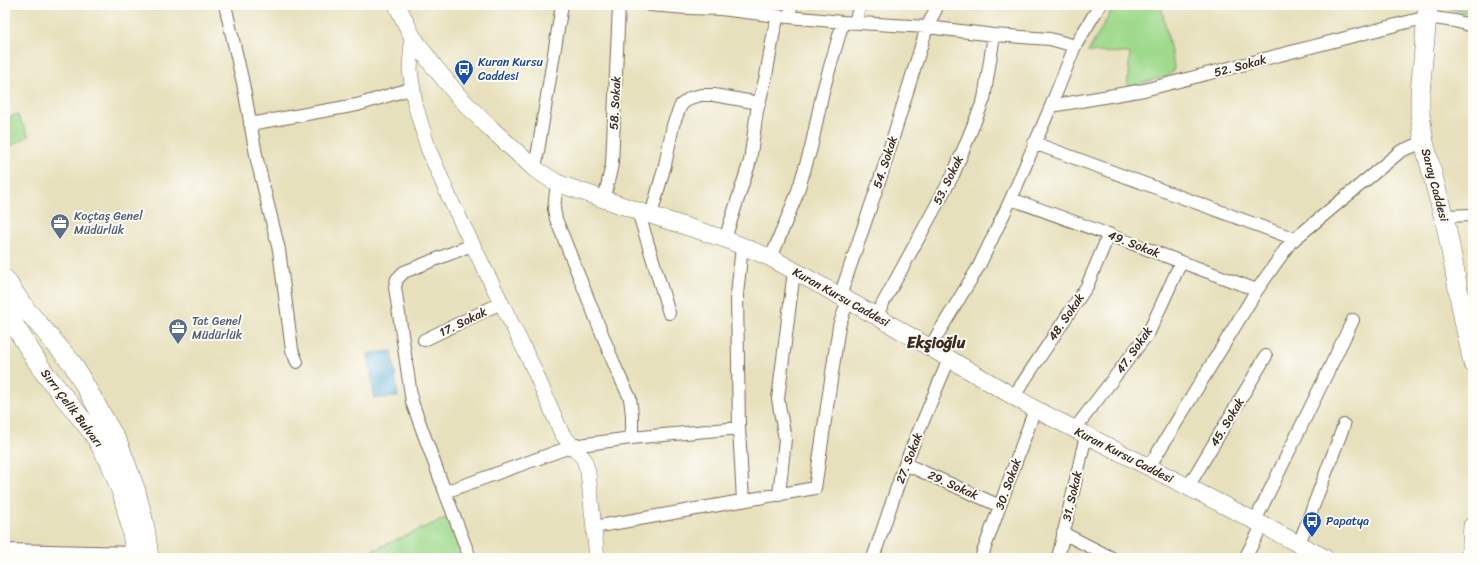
<svg xmlns="http://www.w3.org/2000/svg" width="1478" height="563" font-family="Sriracha,sans-serif">
<rect width="100%" height="100%" fill="#fdfcf7"/>
<filter id="ink" filterUnits="userSpaceOnUse"><feTurbulence type="fractalNoise" baseFrequency=".025" numOctaves="2"/><feDisplacementMap in="SourceGraphic" scale="8" xChannelSelector="R" yChannelSelector="G"/><feConvolveMatrix kernelMatrix="1 2 1 2 8 2 1 2 1" color-interpolation-filters="sRGB"/></filter>
<filter id="wash" filterUnits="userSpaceOnUse"><feTurbulence type="fractalNoise" baseFrequency=".012" numOctaves="4" result="noise"/><feDisplacementMap in="SourceGraphic" scale="16" xChannelSelector="R" yChannelSelector="G"/><feGaussianBlur stdDeviation="0.9" result="paint"/><feColorMatrix in="noise" values="0 0 0 0 0 0 0 0 0 0 0 0 0 0 0 0 0 1.4 0 .05"/><feComposite in="paint" operator="in"/></filter>
<g filter="url(#wash)">
<rect width="100%" height="100%" fill="#e7e0bc"/>
<path fill="#9fd98c" stroke="#6d8255" d="M1115 5H1161L1174 66 1173 72 1168 76 1127 87 1130 53 1088 52Z
M1443 5H1473V14L1443 7Z
M17 114 29 136 5 149V120Z
M448 517 465 558H373L371 551Z"/>
<path fill="#61b2dc" stroke="#4e6e7d" d="M392 351 398 397 374 398 368 354Z"/>
</g>
<g filter="url(#ink)">
<g fill="none" stroke-linecap="round" stroke-linejoin="round">
<g stroke="#776a55" stroke-width="14">
<path id="minor" d="M225 5 243 83 257 160 279 250 292 350 297 362
M650 5 687 8 721 9 778 16 843 22 927 27 994 35 1050 39 1075 46 1100 5
M790 17 791 5
M855 22 860 5
M1051 106 1144 90 1427 17 1455 21 1473 26
M250 124 357 105 413 88
M1034 143 1295 239
M535 169 562 5
M1011 199C1093 228 1175 260 1257 290
M604 200 612 164 619 5
M638 211 669 313
M651 215 665 165 673 125 681 105 690 98 701 95H714L759 103
M1444 216 1473 215
M725 239 750 161 757 111 766 76 774 31 778 16
M771 258 797 194 811 148 823 91 843 22
M840 296 883 170 927 27 938 5
M876 316 953 175 984 99 994 35
M424 340 501 303
M930 347 979 266 1011 199 1051 106 1075 46
M1014 396 1087 286 1109 234
M739 428 743 501
M1074 430 1149 332 1181 262
M631 438 739 428 737 295 742 246
M905 464 1000 506
M1149 467 1257 290 1290 243 1401 151 1424 142
M1188 487 1266 356
M445 492 412 402 395 287 397 279 404 272 472 245
M779 495 785 439 778 399 794 271
M1255 521 1353 320
M594 527 815 488 839 326 848 300
M1063 533 1112 558
M1299 544 1344 425
M5 550 135 553
M470 558 445 492 573 446 631 438 632 429V415L630 398 617 371 556 219 554 209 557 183
M873 558 905 464 949 359
M981 558 1035 409
M1058 558 1086 435
M1245 558 1262 526"/>
</g>
<g stroke="#776a55" stroke-width="16">
<path id="tertiary" d="M412 36 410 70 415 104 428 148 449 197 532 365 562 434 584 459 588 472 597 558"/>
</g>
<g stroke="#776a55" stroke-width="18">
<path id="secondary" d="M397 5 412 36 432 64 459 97 488 126 535 169 557 183 638 211 725 239 771 258 876 316 1035 409 1255 521 1325 558"/>
</g>
<g stroke="#776a55" stroke-width="20">
<path id="primary" d="M1428 5 1420 93V114L1424 142 1447 230 1464 321 1473 363
M5 279 24 307 72 363 119 445 136 491 145 527 149 558
M5 310 43 371 93 433 110 462 123 496 131 527 136 558
M1471 558 1473 526"/>
</g>
<use href="#minor" stroke="#fff" stroke-width="12"/>
<use href="#tertiary" stroke="#fff" stroke-width="15"/>
<use href="#secondary" stroke="#fff" stroke-width="17"/>
<use href="#primary" stroke="#fff" stroke-width="19"/>
</g>
</g>
<defs>
<g id="bus-pin" transform="scale(1)"><path d="M0 17L-7.5 6A9.5 9.5 0 1 1 7.5 6Z" fill="#1a4fb4" stroke="#fdfcf7"/><path d="M-5-6H5V4H4V6H2V4H-2V6H-4V4H-5ZM-3.5-4V0h7V-4ZM-3.5 1.2v1.5H-2V1.2ZM2 1.2v1.5H3.5V1.2Z" fill="#fff"/></g>
<g id="office-pin" transform="scale(1)"><path d="M0 17L-7.5 6A9.5 9.5 0 1 1 7.5 6Z" fill="#5c6f8a" stroke="#fdfcf7"/><path d="M-6-3h4V-5.5h4V-3h4V5H-6ZM-1-4.5V-3h2v-1.5ZM-6 0V1H6V0Z" fill="#fff"/></g>
</defs>
<g fill-rule="evenodd">
<use href="#bus-pin" x="464" y="69"/>
<use href="#office-pin" x="60" y="223"/>
<use href="#office-pin" x="178" y="328"/>
<use href="#bus-pin" x="1312" y="521"/>
</g>
<g text-anchor="middle" stroke-width="4" stroke-linejoin="round" paint-order="stroke">
<g font-size="12" fill="#164399" stroke="#fdfcf7" text-anchor="start">
<text x="478" y="66">Kuran Kursu<tspan x="478" dy="14">Caddesi</tspan></text>
<text x="1326" y="525">Papatya</text>
</g>
<g font-size="12" fill="#3b2a1e" stroke="#fdfcf7">
<text transform="translate(1240 66) rotate(-15)" y="4">52. Sokak</text>
<text transform="translate(615 103) rotate(-87)" y="4">58. Sokak</text>
<text transform="translate(885 162) rotate(-72)" y="4">54. Sokak</text>
<text transform="translate(948 180) rotate(-64)" y="4">53. Sokak</text>
<text transform="translate(1435 185) rotate(75)" y="4">Saray Caddesi</text>
<text transform="translate(1134 244) rotate(21)" y="4">49. Sokak</text>
<text transform="translate(841 297) rotate(29)" y="4">Kuran Kursu Caddesi</text>
<text transform="translate(1066 317) rotate(-56)" y="4">48. Sokak</text>
<text transform="translate(463 322) rotate(-26)" y="4">17. Sokak</text>
<text transform="translate(1134 350) rotate(-55)" y="4">47. Sokak</text>
<text transform="translate(72 408) rotate(53)" y="4">Sırrı Çelik Bulvarı</text>
<text transform="translate(1227 422) rotate(-59)" y="4">45. Sokak</text>
<text transform="translate(1124 455) rotate(27)" y="4">Kuran Kursu Caddesi</text>
<text transform="translate(909 458) rotate(-69)" y="4">27. Sokak</text>
<text transform="translate(1008 484) rotate(-70)" y="4">30. Sokak</text>
<text transform="translate(953 485) rotate(24)" y="4">29. Sokak</text>
<text transform="translate(1072 496) rotate(-77)" y="4">31. Sokak</text>
</g>
<g font-size="12" fill="#4e5e75" stroke="#fdfcf7" text-anchor="start">
<text x="74" y="220">Koçtaş Genel<tspan x="74" dy="14">Müdürlük</tspan></text>
<text x="192" y="325">Tat Genel<tspan x="192" dy="14">Müdürlük</tspan></text>
</g>
<g font-size="16" font-weight="bold" fill="#3b2a1e" stroke="#fdfcf7">
<text x="936" y="348">Ekşioğlu</text>
</g>
</g>
<rect width="1478" height="563" fill="none" stroke="#fdfcf7" stroke-width="20"/>
</svg>
